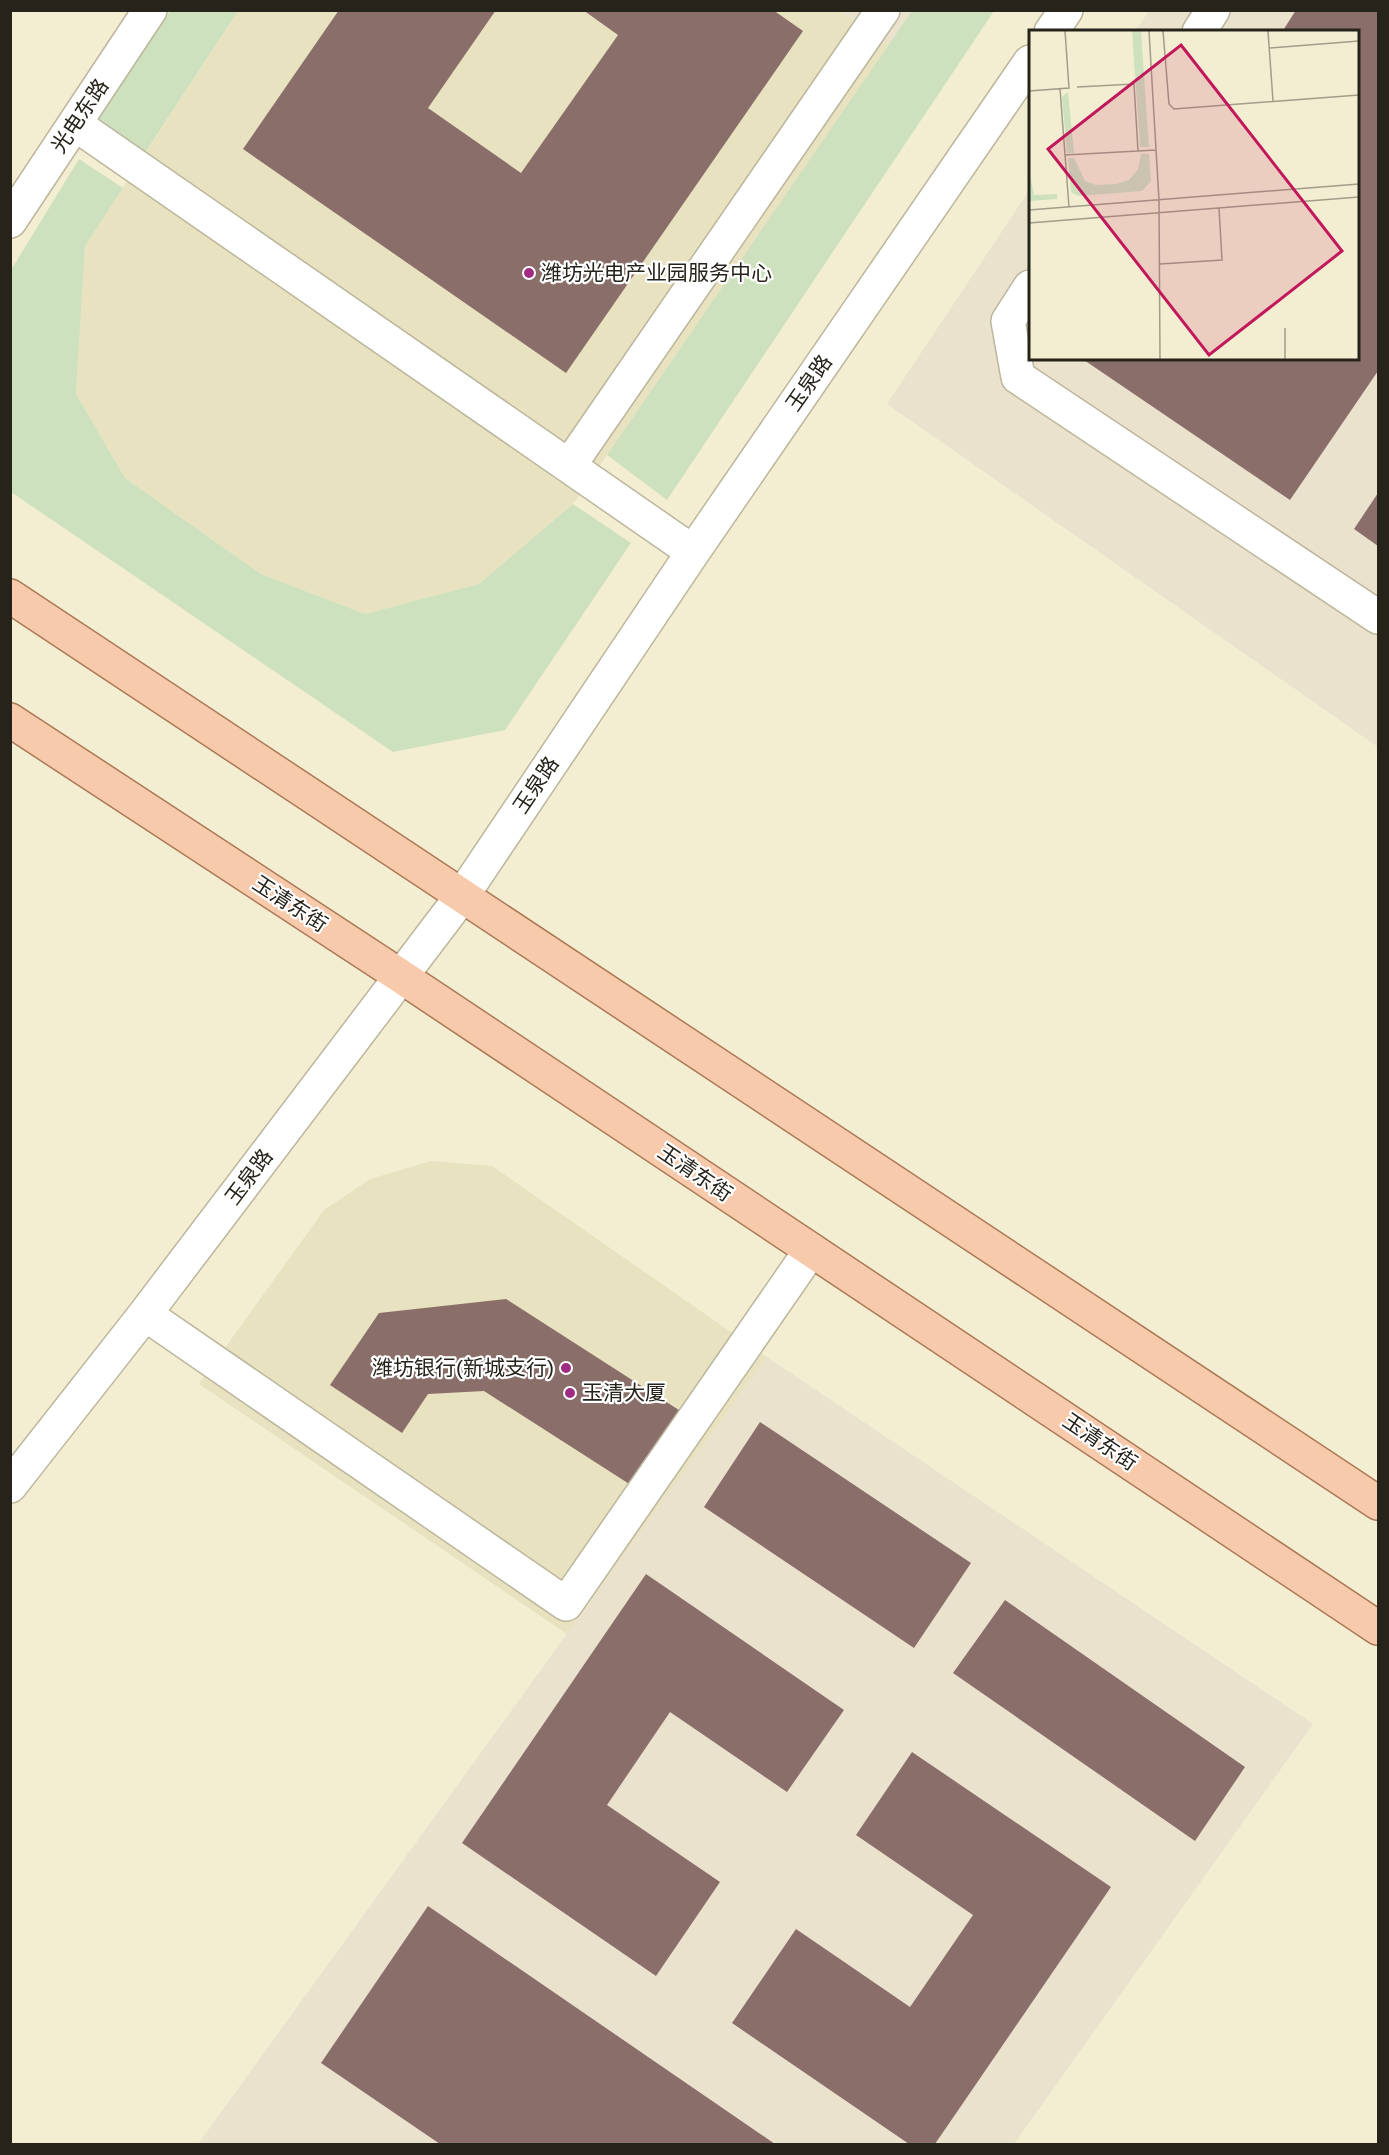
<svg xmlns="http://www.w3.org/2000/svg" width="1389" height="2155" font-family="Arial,'Noto Sans SC',sans-serif">
<rect width="100%" height="100%" fill="#f3eed2"/>
<path fill="#e8e2c0" d="M238 11H838L890 45 573 504 479 584 365 614 261 574 125 478 76 394 85 246Z
M431 1161 492 1166 767 1357 567 1634 199 1384 324 1210 370 1179Z"/>
<path fill="#ebe2cd" d="M838 11H912L890 45Z
M1149 11H1378V747L887 404 1030 189V358H1358V32L1135 31Z
M767 1357 1313 1724 1014 2144H198Z"/>
<path fill="#cde1be" d="M170 11H238L145 153 98 119Z
M912 11H994L667 500 607 455Z
M79 159 123 188 85 246 76 394 125 478 261 574 365 614 479 584 573 504 631 543 505 730 393 752 11 492V270Z"/>
<path fill="#8a6e6a" d="M339 10H496L428 108 521 173 618 35 583 10H773L803 31 566 373 243 149Z
M1296 10H1378V371L1290 500 1081 358H1358V32H1282Z
M1378 493V546L1354 529Z
M506 1299 682 1412 634 1487 484 1391 428 1394 402 1433 330 1385 379 1313Z
M760 1422 971 1563 914 1648 704 1507Z
M646 1574 844 1710 787 1792 670 1712 607 1805 720 1882 656 1976 462 1843Z
M1005 1600 1245 1767 1195 1841 953 1673Z
M912 1752 1111 1887 935 2144H909L732 2023 796 1929 910 2007 973 1915 856 1835Z
M428 1906 775 2144H440L321 2063Z"/>
<g fill="none" stroke-linecap="round" stroke-linejoin="round">
<g stroke="#bbb69c" stroke-width="36">
<path id="minor" d="M1051 32 1066 10
M1199 32 1213 10
M75 124 693 552
M10 221 150 10
M1030 287 1008 321 1018 377 1378 617
M569 466 883 10
M145 1314 566 1604 811 1250
M10 1486 145 1314 462 896 693 552 1030 62"/>
</g>
<g stroke="#ac7855" stroke-width="36">
<path id="major" d="M10 596 1378 1503
M10 720 402 977 1378 1628"/>
</g>
<use href="#minor" stroke="#fff" stroke-width="33"/>
<use href="#major" stroke="#f8caac" stroke-width="33"/>
</g>
<g fill="#a12a82" stroke="#fff" stroke-width="2">
<circle cx="529" cy="273" r="6"/>
<circle cx="566" cy="1368" r="6"/>
<circle cx="570" cy="1393" r="6"/>
</g>
<g text-anchor="middle" stroke-width="4.5" stroke-linejoin="round" paint-order="stroke">
<g font-size="21" fill="#26241a" stroke="#fff">
<text transform="translate(80 116) rotate(-56)" y="7">光电东路</text>
<text transform="translate(809 383) rotate(-55)" y="7">玉泉路</text>
<text transform="translate(536 785) rotate(-56)" y="7">玉泉路</text>
<text transform="translate(290 904) rotate(33)" y="7">玉清东街</text>
<text transform="translate(695 1173) rotate(34)" y="7">玉清东街</text>
<text transform="translate(249 1177) rotate(-53)" y="7">玉泉路</text>
<text transform="translate(1100 1442) rotate(34)" y="7">玉清东街</text>
</g>
<g font-size="21" fill="#26241a" stroke="#fff" text-anchor="start">
<text x="541" y="280">潍坊光电产业园服务中心</text>
<text x="554" y="1375" text-anchor="end">潍坊银行(新城支行)</text>
<text x="582" y="1400">玉清大厦</text>
</g>
</g>
<g transform="translate(1029 30)">
<rect width="330" height="330" fill="#f3eed2"/>
<path d="M103 1H112L120 117H111ZM39 62 45 123H38L33 67ZM112 124H120L122 151 113 161 49 166 42 162 39 128H45L56 151 67 155 87 154 100 150 109 139ZM0 140 5 165 28 164V169L0 171Z" fill="#cde1be"/>
<path fill="none" stroke="#a19d88" stroke-width="1.5" d="M120 1 130 170 131 329M134 1 140 74 145 79 330 65M239 1 244 71M240 18 330 11M48 57 105 54 109 121M31 59 40 177M0 61 40 58 36 1M36 125 127 120M0 180 330 154M0 193 330 167M131 234 193 230 190 178M256 298V329"/>
<path fill="#c2185b" fill-opacity="0.15" stroke="#c2185b" stroke-width="3" d="M152 15 313 221 180 325 19 119Z"/>
<rect width="330" height="330" fill="none" stroke="#26241a" stroke-width="3"/>
</g>
<rect width="1389" height="2155" fill="none" stroke="#26241a" stroke-width="24"/>
</svg>
